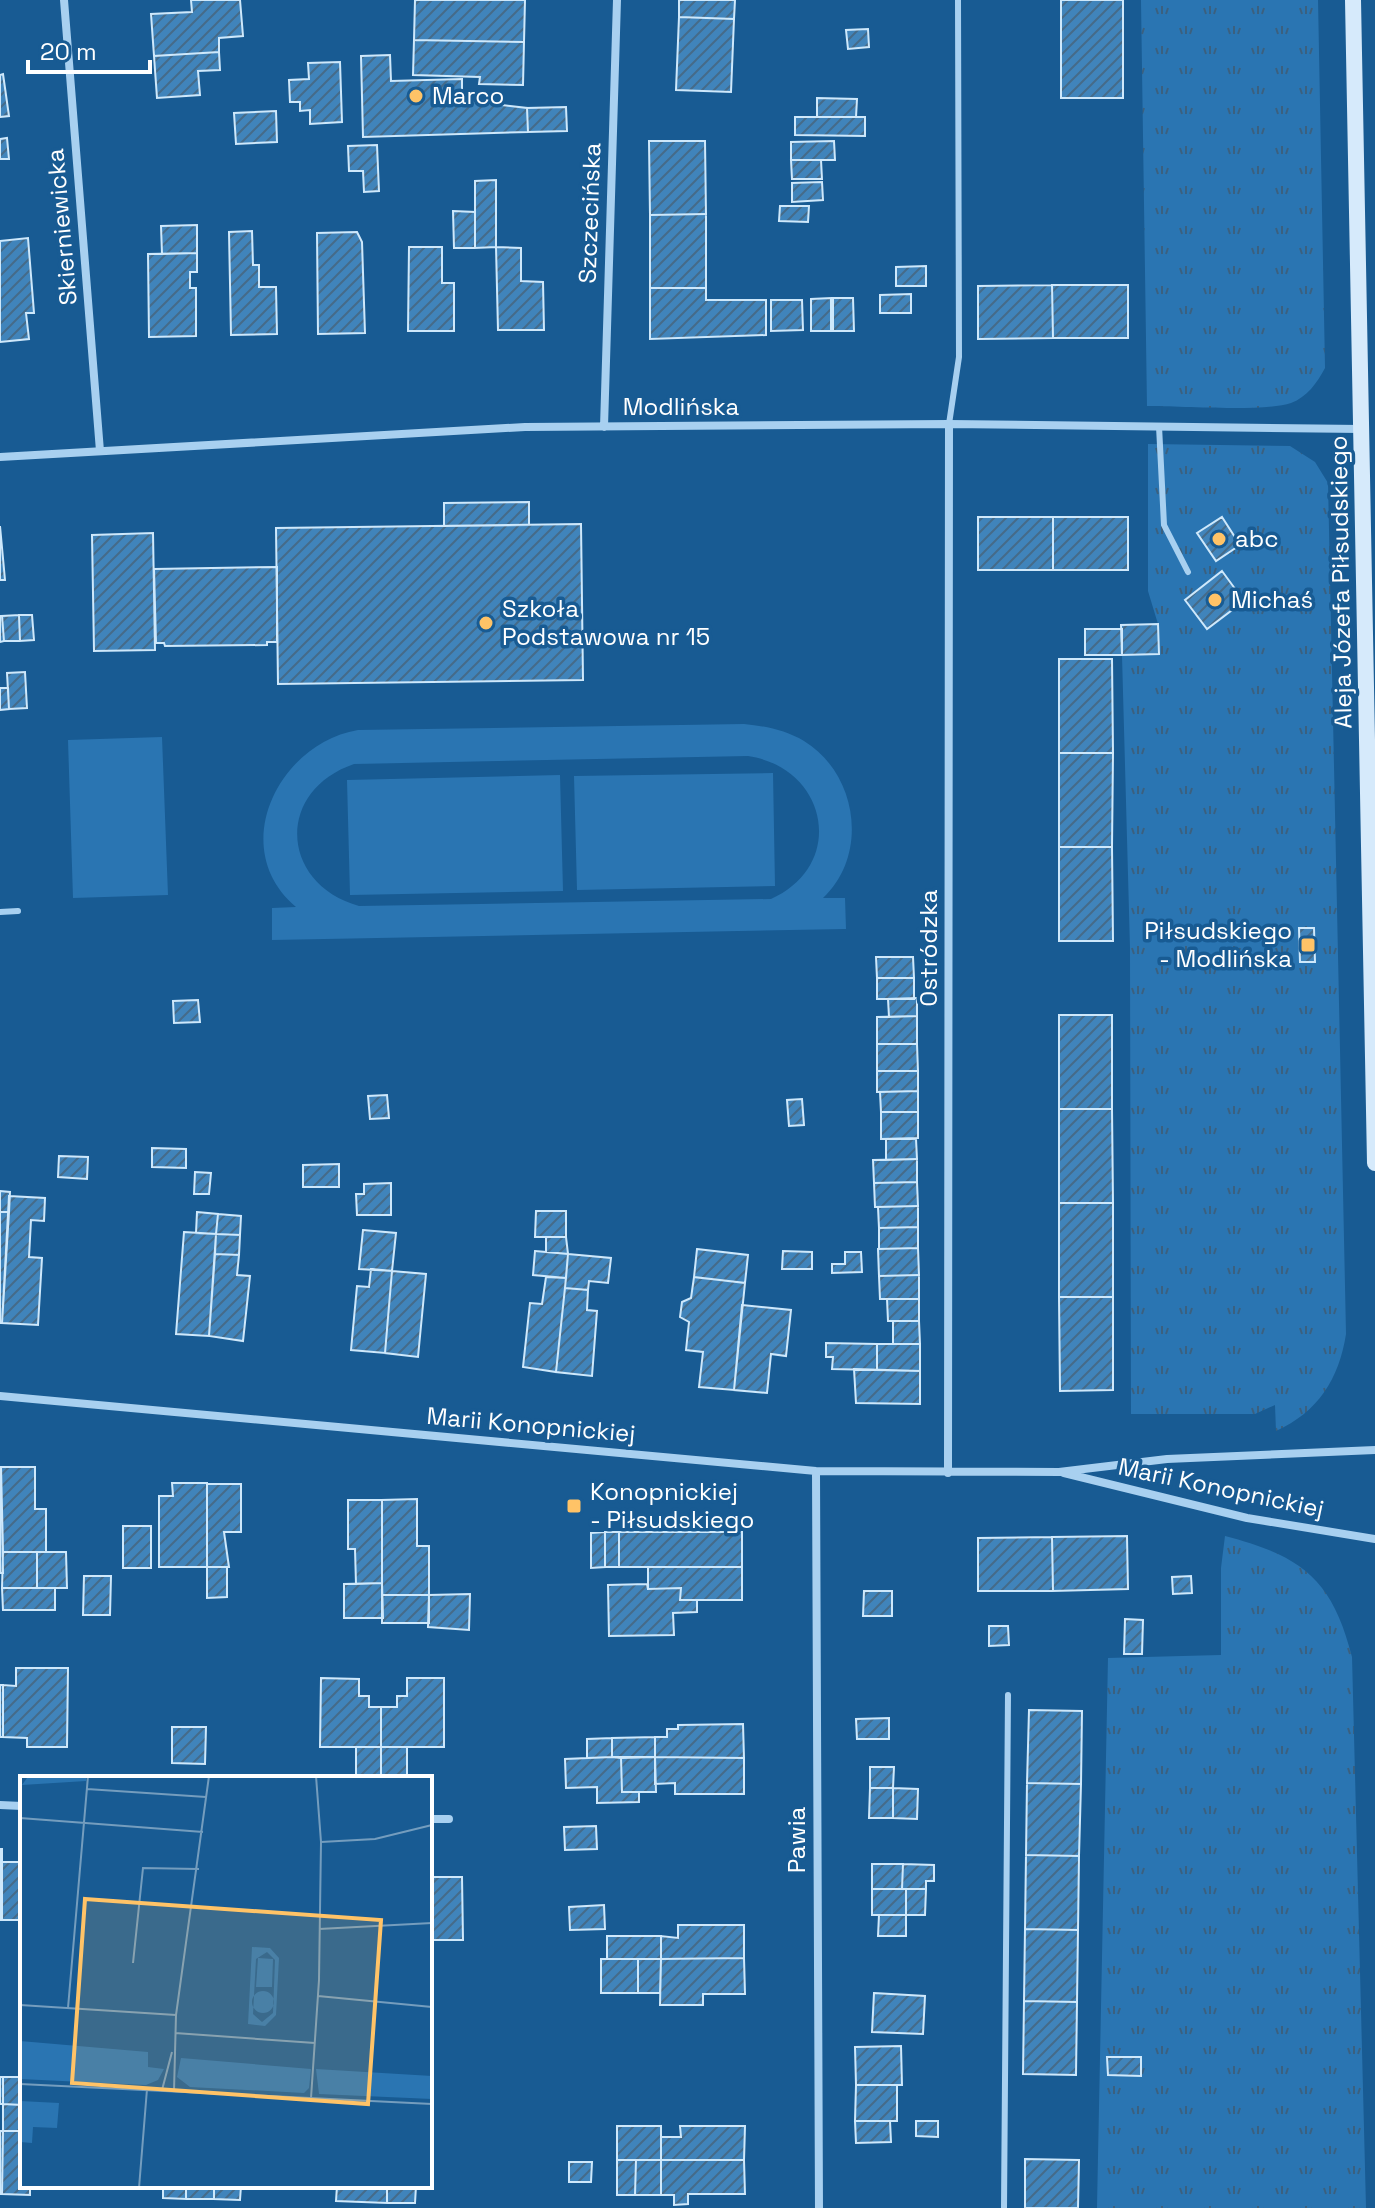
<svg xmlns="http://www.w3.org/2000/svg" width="1375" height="2208" font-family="'Space Grotesk',sans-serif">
<defs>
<pattern id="grass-tufts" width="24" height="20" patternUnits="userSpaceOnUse" patternTransform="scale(2)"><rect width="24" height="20" fill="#2a75b2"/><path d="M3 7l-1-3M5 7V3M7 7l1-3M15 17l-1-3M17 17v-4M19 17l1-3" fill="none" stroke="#3b607f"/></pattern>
<pattern id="building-hatch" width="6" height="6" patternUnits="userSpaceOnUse" patternTransform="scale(2)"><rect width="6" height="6" fill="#4084bb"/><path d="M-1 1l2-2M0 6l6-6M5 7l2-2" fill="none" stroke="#456b89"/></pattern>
</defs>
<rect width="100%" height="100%" fill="#185b93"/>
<path fill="url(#grass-tufts)" d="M1141 0H1318L1325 368C1317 383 1307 397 1291 403 1263 412 1181 406 1147 406Z
M1148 444 1290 446 1315 462 1328 483 1346 1334C1339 1379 1318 1412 1276 1431L1275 1405 1255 1414H1131L1130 947 1122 655 1159 653 1158 624 1148 591Z
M1225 1536C1301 1556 1332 1578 1352 1657L1366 2208H1097L1108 1658 1221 1655V1568Z"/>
<path fill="#2a75b2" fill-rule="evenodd" d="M744 724C765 726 785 730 804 741 858 774 869 855 823 898H845L846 929 272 940V908L296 907C226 848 279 743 358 730ZM748 756C828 768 847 865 771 899L359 906C280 884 275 791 354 764Z
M162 737 168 895 73 898 68 740Z
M773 773 775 886 577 890 574 776Z
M560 775 563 891 350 895 347 780Z"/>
<path fill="url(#building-hatch)" stroke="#cee8fb" stroke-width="2" d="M191 0H240L243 36 219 38V52L154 56 151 14 192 12Z
M415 0H525L524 42 414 40Z
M679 0H735L734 19 679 17Z
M1061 0H1123V98H1061Z
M679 17 734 19 731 92 676 90Z
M868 29 869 47 848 49 846 30Z
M414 40 524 42 523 85 479 84 480 77 413 75Z
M219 52 220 70 198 71 200 95 157 98 154 56Z
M390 55 391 81 462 79V92H470V101L527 108 528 132 363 137 361 56Z
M340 62 342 122 310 124V110L300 111V102H290L289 80 309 79 308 63Z
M3 74 9 116 0 117V75Z
M817 98 857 99 856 117H817Z
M566 107 567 131 528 132 527 108Z
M276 111 277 142 236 144 234 113Z
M795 117H865V136L795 135Z
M7 138 9 159H0V139Z
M649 141H705L706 214 650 215Z
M834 141 835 160H791V142Z
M377 145 379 191 364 192 363 171H349L348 146Z
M791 160H821L822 179H792Z
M496 180V247L475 248V181Z
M822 182 823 200 792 202V183Z
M780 206H809L808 222 779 221Z
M453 211 475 212V248H454Z
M706 214V288H650V215Z
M197 225V253L162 254 161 226Z
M252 231 253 265H259V287H276L277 334 231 335 229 232Z
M357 232 362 242 365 333 318 334 317 233Z
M28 238 34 313H26L29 339 0 342V241Z
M409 247H442V283H454V331H408Z
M496 247 521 248V281L543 282 544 330H498Z
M197 253V272H190V288H196V336L149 337 148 254Z
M926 266V286H896V267Z
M1052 285 1053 338 978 339V286Z
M1052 285H1128V338H1053Z
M650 288H706V300H766V335L650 339Z
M911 294V313H880V295Z
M831 298V331H811V299Z
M833 298H853L854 331H833Z
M771 300H802L803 330 771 331Z
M529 502V525L444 526V503Z
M978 517H1053V570H978Z
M1053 517H1128V570H1053Z
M1222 517 1240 545 1216 561 1197 533Z
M581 524 583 680 278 684 276 528Z
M0 526 5 580H0Z
M153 533 155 650 94 651 92 535Z
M277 567V642H267V645L165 646 164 643H156L154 569Z
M1222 571 1244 601 1207 629 1185 600Z
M19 615H32L34 640 20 641Z
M19 615 20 641H4L2 616Z
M0 616H2L4 641 0 642Z
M1158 624 1159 654 1122 655 1121 625Z
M1085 629H1122V655H1085Z
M1059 659H1112L1113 753H1059Z
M25 672 27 708 9 709 7 673Z
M0 688H8L9 709 0 710Z
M1059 753H1113L1112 847H1059Z
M1059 847H1112L1113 941H1059Z
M1299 928H1314L1315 962H1300Z
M876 957H913L914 978H877Z
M877 978H914V999H877Z
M917 998V1016L889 1017 888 999Z
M198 1000 200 1022 174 1023 173 1001Z
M1059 1015H1112V1109H1059Z
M917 1016V1044H877V1017Z
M877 1044H917L918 1071H877Z
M877 1071H918V1091L877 1092Z
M918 1091V1112H881L880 1092Z
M387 1095 389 1118 370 1119 368 1096Z
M802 1099 804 1125 789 1126 787 1100Z
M1059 1109H1112L1113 1203H1059Z
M881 1112H918V1138L881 1139Z
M886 1139H916L917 1159 886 1160Z
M152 1148 186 1149V1168L152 1167Z
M59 1156 88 1157 87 1179 58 1177Z
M917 1159V1182L874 1183 873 1160Z
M339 1164V1187H303V1165Z
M195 1172 211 1173 209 1194H194Z
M917 1182 918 1206 875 1207 874 1183Z
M391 1183V1215H357L356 1194H364V1184Z
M0 1191 10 1192 9 1212H0Z
M9 1196 45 1198 44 1221 31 1220 29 1257 42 1258 38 1325 2 1323Z
M1059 1203H1113V1297H1059Z
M918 1206V1227L879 1228 878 1207Z
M536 1211H566V1237H535Z
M0 1212H9L2 1323H0Z
M197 1212 218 1214 216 1234 196 1233Z
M218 1214 241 1216 240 1235 216 1234Z
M918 1227V1248L879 1249V1228Z
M363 1230 396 1233 392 1271 359 1269Z
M184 1232 216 1234 209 1336 176 1334Z
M216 1234 240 1235 239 1255 215 1254Z
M546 1237H566L568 1254 546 1252Z
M918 1248 919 1275 879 1276 878 1249Z
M697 1249 748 1255 745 1283 694 1277Z
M535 1251 568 1254 566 1278 533 1275Z
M783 1251 812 1252V1269H782Z
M845 1252H861L862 1272 832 1273V1264H845Z
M215 1254 239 1255 237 1275 250 1276 243 1341 209 1336Z
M568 1254 611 1258 608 1283 589 1281 588 1290 565 1288Z
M371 1269 392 1271 385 1353 351 1350 357 1286 369 1287Z
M392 1271 426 1274 418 1357 385 1353Z
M919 1275V1299H880L879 1276Z
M546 1277 566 1278 556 1372 523 1367 530 1303 542 1304Z
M694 1277 745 1283 734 1390 699 1387 703 1352 686 1350 689 1322 680 1317 682 1302 691 1298Z
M565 1288 588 1290 587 1310 597 1311 592 1376 556 1372Z
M1059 1297H1113V1390L1060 1391Z
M887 1299H919V1321H888Z
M742 1305 791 1310 786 1356 771 1354 767 1393 734 1390Z
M893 1321H919L920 1344H893Z
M826 1343 877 1344V1370L832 1369 833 1357H826Z
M877 1344H920V1371L877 1370Z
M854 1369 920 1371V1404L856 1403Z
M0 1467H1L3 1573H0Z
M1 1467H35V1509H46V1552H3Z
M172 1483H207V1567H159V1496H173Z
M207 1484H241V1532H224L229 1567H207Z
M417 1499V1546H429V1595H382V1500Z
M348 1500H382V1583L356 1584 355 1549H348Z
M123 1526H151V1568H123Z
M605 1532H619V1567H605Z
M605 1532V1567L591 1568V1533Z
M619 1532H742V1567H619Z
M1127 1536 1128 1589 1053 1591 1052 1537Z
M1052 1537 1053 1591H978V1538Z
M3 1552H37V1588H2Z
M37 1552H66L67 1588H37Z
M207 1567H227V1597L207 1598Z
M648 1567H742V1600H680L681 1588 648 1589Z
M84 1576H111L110 1615H83Z
M1191 1576 1192 1593 1173 1594 1172 1577Z
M382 1583 383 1618H344V1584Z
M647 1584 648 1589 681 1588 680 1600H697V1612L673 1613 674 1635 609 1636 608 1585Z
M2 1588H55V1610H3Z
M864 1591H892V1616H863Z
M470 1594 469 1630 428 1627 429 1595Z
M382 1595H429V1623H382Z
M1125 1619 1143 1620 1142 1654H1124Z
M989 1626H1008L1009 1645 989 1646Z
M16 1668H68L67 1747H27V1738L3 1737V1685L16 1686Z
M321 1678 359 1679V1696H369V1707H381V1747H320Z
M407 1678H444V1747H381V1707H397V1696H407Z
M0 1685H3V1737H0Z
M1029 1710 1082 1711 1081 1784 1027 1783Z
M889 1718V1739H857L856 1719Z
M743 1724 744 1758 655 1757V1737H667V1729H678V1725Z
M172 1727H206L205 1764 172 1763Z
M655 1737V1757H612V1738Z
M612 1738V1757L587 1758V1739Z
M356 1747H381V1778H356Z
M381 1747H407V1778H381Z
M612 1757 621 1758 622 1792H639V1802L597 1803V1787L566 1788 565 1759Z
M655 1757 744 1758V1794H675V1783L655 1784Z
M655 1757 656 1792H622L621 1758Z
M870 1767H894L893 1788H870Z
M1027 1783 1081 1784 1079 1856 1026 1855Z
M870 1788H893V1818H869Z
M893 1788 918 1789 917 1819 893 1818Z
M596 1826 597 1849 565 1850 564 1827Z
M0 1849H2V1920H0Z
M1026 1855 1079 1856 1078 1930 1025 1929Z
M2 1862H22V1920H2Z
M872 1864H903L902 1889H872Z
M903 1864 934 1865V1881H926V1889H902Z
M430 1877H462L463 1940H430Z
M872 1889H906V1915H872Z
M906 1889H926L925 1915H906Z
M604 1905 605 1929 570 1930 569 1907Z
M879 1915H906V1936H878Z
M678 1925H744V1958L661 1959V1936L678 1938Z
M1025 1929 1078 1930 1077 2002 1024 2001Z
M607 1936H661V1959H607Z
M744 1958 745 1994H703V2005H660L661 1959Z
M601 1959H638V1993H601Z
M638 1959H661L660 1993H638Z
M874 1993 925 1996 923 2034 872 2032Z
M1024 2001 1077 2002 1076 2075 1023 2074Z
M901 2046 902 2085H856L855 2047Z
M1107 2057H1141V2076L1108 2075Z
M0 2077H3V2104H0Z
M3 2077H22V2105L3 2104Z
M856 2085H897V2121H855Z
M3 2104 22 2105V2131H3Z
M855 2121H890L891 2142 856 2143Z
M916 2121H938V2137L916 2136Z
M617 2126H661V2160H617Z
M680 2126H745L744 2160H661V2137H681Z
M0 2131H3L2 2194H0Z
M3 2131H22V2186H30V2195L2 2194Z
M1025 2159 1079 2160 1078 2208H1025Z
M617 2160H636L635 2195H617Z
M636 2160H661V2195H635Z
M661 2160H744L745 2194H688V2204L674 2205V2195H661Z
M569 2162H592L591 2182H569Z
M163 2186H186V2199L163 2198Z
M186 2186H214V2199H186Z
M214 2186H241L240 2200 214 2199Z
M337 2186H387V2203L336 2201Z
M387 2186H416L415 2203H387Z"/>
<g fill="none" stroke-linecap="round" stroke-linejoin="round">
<path stroke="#a8d0f0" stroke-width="6" d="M949 424 959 357 958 0
M1159 426 1164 525 1188 572
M0 912 18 911
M1004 2208 1008 1695"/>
<path stroke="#a8d0f0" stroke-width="8" d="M64 0 100 451
M604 427 617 0
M0 457 525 427 949 424 1362 429
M0 1396 816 1471 1059 1472 1167 1459 1375 1450
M816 1471 819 2208
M948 1473 949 424
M1064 1473 1247 1518 1375 1539
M0 1805 22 1806
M430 1819H449"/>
<path stroke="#d6eafb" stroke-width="16" d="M1353 0 1375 1163"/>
</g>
<g fill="#ffc367" stroke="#185b93" stroke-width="3">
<circle cx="416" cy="96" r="8"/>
<circle cx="1219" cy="539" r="8"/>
<circle cx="1215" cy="600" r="8"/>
<circle cx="486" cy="623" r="8"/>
<rect x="1300" y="937" width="16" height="16" rx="4"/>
<rect x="566" y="1498" width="16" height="16" rx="4"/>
</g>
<g text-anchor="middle" stroke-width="7" stroke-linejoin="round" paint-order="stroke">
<g font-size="24" fill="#fff" stroke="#185b93" text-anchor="start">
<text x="432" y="104">Marco</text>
<text x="1235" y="547">abc</text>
<text x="1231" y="608">Michaś</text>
<text x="502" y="617">Szkoła<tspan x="502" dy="28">Podstawowa nr 15</tspan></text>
<text x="1292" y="939" text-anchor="end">Piłsudskiego<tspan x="1292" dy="28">- Modlińska</tspan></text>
<text x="590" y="1500">Konopnickiej<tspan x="590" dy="28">- Piłsudskiego</tspan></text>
</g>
<g font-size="24" fill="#fff" stroke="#185b93">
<text transform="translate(590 213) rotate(-88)" y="8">Szczecińska</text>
<text transform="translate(62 227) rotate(-95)" y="8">Skierniewicka</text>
<text x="681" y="415">Modlińska</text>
<text transform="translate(1341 582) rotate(-91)" y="8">Aleja Józefa Piłsudskiego</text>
<text transform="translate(929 948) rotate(-90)" y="8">Ostródzka</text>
<text transform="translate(531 1425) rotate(5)" y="8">Marii Konopnickiej</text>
<text transform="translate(1221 1488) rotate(12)" y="8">Marii Konopnickiej</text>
<text transform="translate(797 1840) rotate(-90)" y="8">Pawia</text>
</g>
</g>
<g transform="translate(20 1776)">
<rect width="412" height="412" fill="#185b93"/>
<path d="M66 0V5L2 9 7 2ZM0 265 128 276V291L144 293 138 304 126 309 0 303ZM161 282 291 293 289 312 284 317 170 311 157 301ZM296 293 412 300V323L299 318Z" fill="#2a75b2"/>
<path d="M232 171 250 172 259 182 256 239 245 250 228 248ZM247 176 255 184 253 237 242 246 233 238 236 183ZM238 182 253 183 252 211H236ZM232 226a11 11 0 1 1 22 0a11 11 0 1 1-22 0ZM0 325 39 327 37 352 13 351 12 367 0 366Z" fill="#2a75b2" fill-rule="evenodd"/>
<path fill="none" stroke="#749dbe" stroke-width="2" d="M67 13 186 21M0 42 183 56M301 66 355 63 412 49M299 153 412 147M113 187 123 92 179 93M298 220 412 231M0 229 156 239M48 232 68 0M155 257 295 267M0 308 412 328M142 314 152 276M154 315 156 239 189 0M291 322 299 204 301 66 296 0M119 412 127 313"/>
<path fill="#ffc367" fill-opacity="0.15" stroke="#ffc367" stroke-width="4" d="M65 123 361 144 348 328 52 307Z"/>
<rect width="412" height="412" fill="none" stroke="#fff" stroke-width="4"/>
</g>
<path d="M28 60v12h122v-12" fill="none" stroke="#ffffff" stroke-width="4"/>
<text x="40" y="60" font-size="24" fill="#ffffff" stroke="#185b93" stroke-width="6" paint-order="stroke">20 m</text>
</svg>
